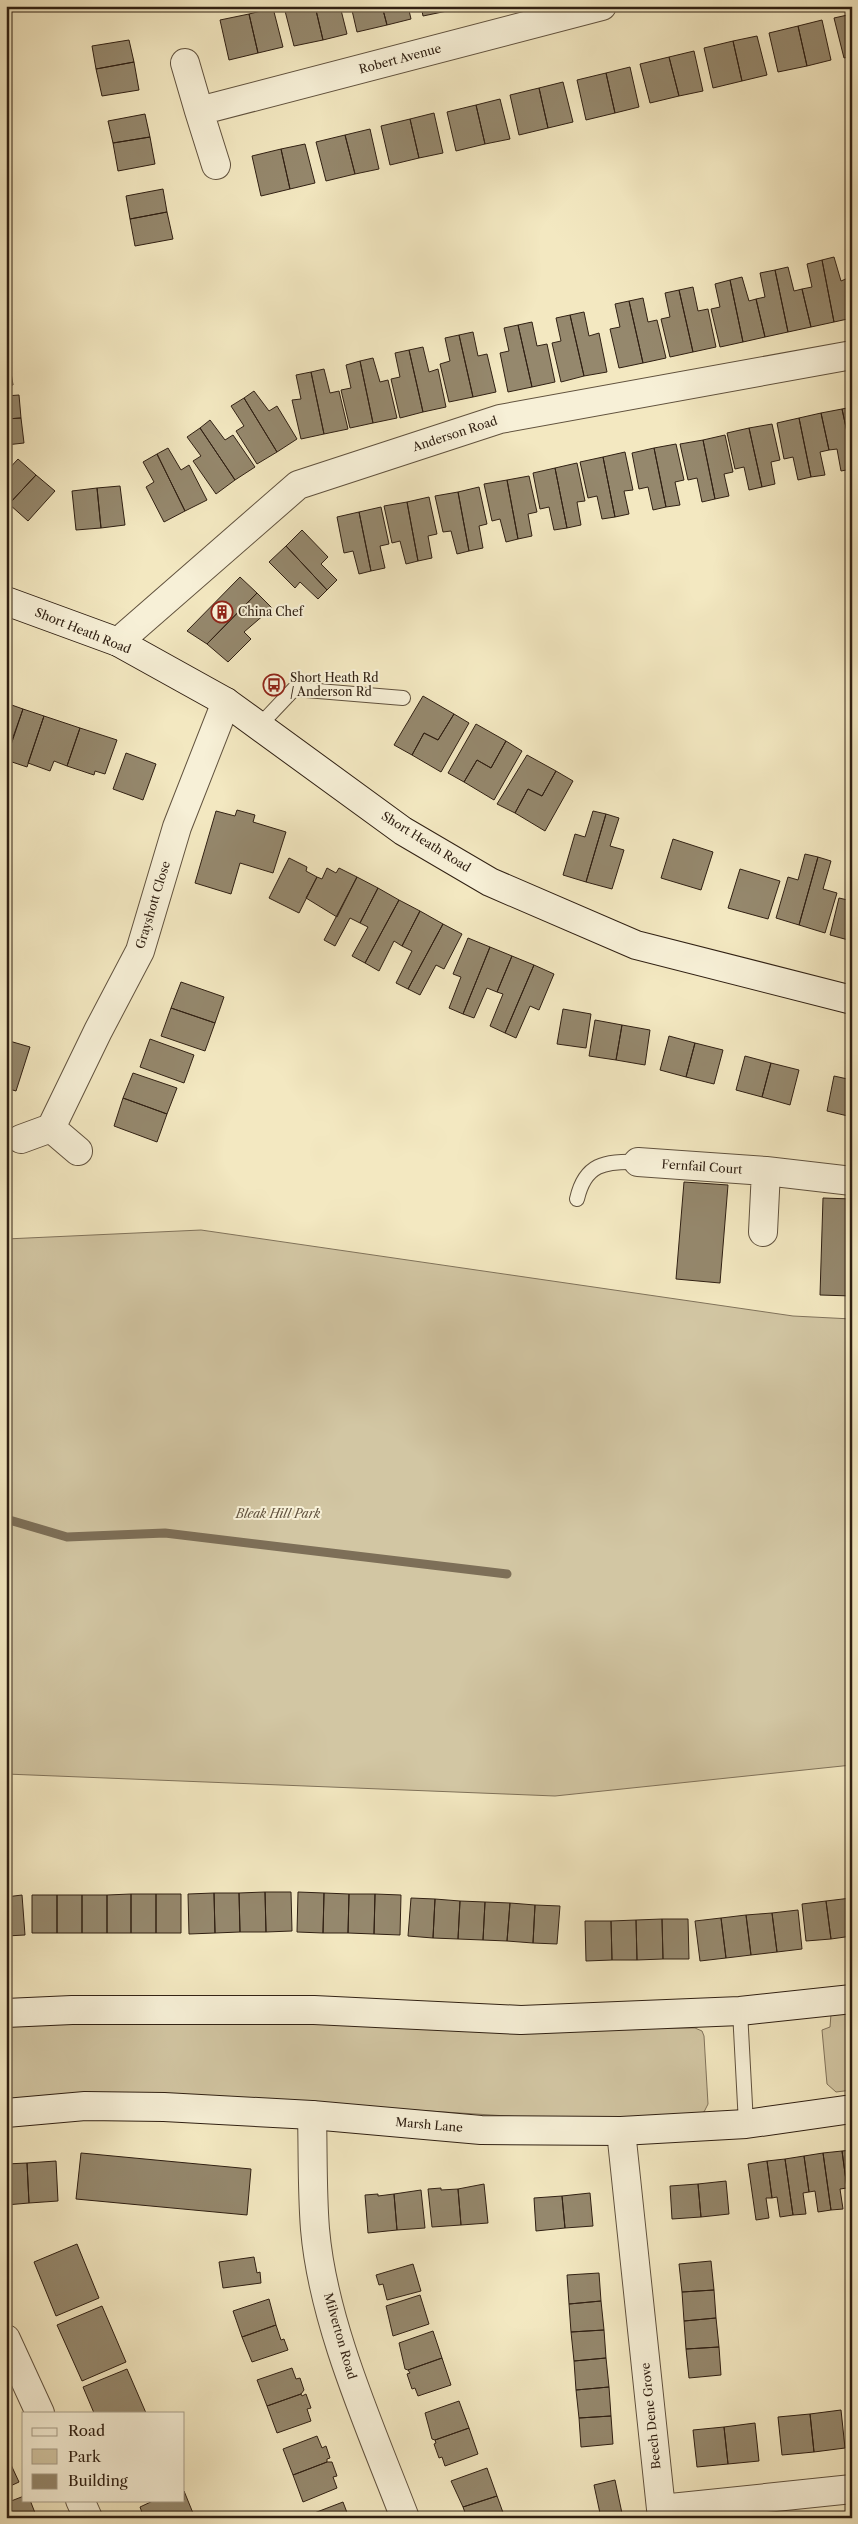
<svg xmlns="http://www.w3.org/2000/svg" width="858" height="2524" font-family="'Libre Caslon Text',serif">
<rect width="100%" height="100%" fill="#f3e8c1"/>
<filter id="stains"><feTurbulence type="fractalNoise" baseFrequency=".004" numOctaves="4"/><feColorMatrix values="0 0 0 0 .2 0 0 0 0 .09 0 0 0 0 .02 0 0 0 .5 -.17"/></filter>
<radialGradient id="worn" r=".72"><stop offset=".6" stop-color="#630" stop-opacity="0"/><stop offset="1" stop-color="#630" stop-opacity=".3"/></radialGradient>
<path fill="#d2c6a3" stroke="#81735b" d="M201 1230 793 1316 852 1319V1765L555 1796 6 1774V1239Z
M852 2012V2090L836 2092 827 2084 822 2030 830 2027 831 2014Z
M206 2019 618 2028H695L702 2031 704 2036 708 2104 704 2112 691 2116 554 2119 256 2100 6 2101V2025Z"/>
<g fill="none" stroke-linecap="round" stroke-linejoin="round">
<path stroke="#7d6f58" stroke-width="9" d="M6 1519 67 1537 165 1533 507 1574"/>
</g>
<path fill="#95886d" stroke="#302013" d="M315 6 323 40 294 46 284 7Z
M315 6H340L347 34 323 40Z
M351 6H382L387 25 357 32Z
M382 6H408L411 19 387 25Z
M421 6H451L452 10 423 16Z
M273 8 283 47 258 53 249 14Z
M249 14 258 53 229 60 220 20Z
M852 14V56L844 58 834 18Z
M822 20 831 60 807 66 798 26Z
M798 26 807 66 778 72 769 33Z
M757 36 767 75 742 81 733 41Z
M129 40 134 62 96 69 92 46Z
M733 41 742 81 713 88 704 48Z
M694 51 703 91 679 96 669 57Z
M669 57 679 96 650 103 640 64Z
M134 62 139 90 102 96 96 69Z
M630 67 639 107 615 113 606 73Z
M606 73 615 113 586 120 577 80Z
M563 82 573 122 548 128 539 88Z
M539 88 548 128 519 135 510 95Z
M500 99 510 139 485 144 476 105Z
M476 105 485 144 456 151 447 112Z
M434 113 443 153 419 158 410 119Z
M145 114 150 137 113 143 108 121Z
M410 119 419 158 390 165 381 126Z
M370 129 379 169 355 174 345 135Z
M345 135 355 174 326 181 316 142Z
M150 137 155 164 118 171 113 143Z
M305 144 315 183 290 189 281 149Z
M281 149 290 189 261 196 252 156Z
M163 189 167 212 130 219 126 196Z
M167 212 173 239 135 246 130 219Z
M834 257 841 281 848 278 852 295V318L834 322 822 260Z
M822 260 834 322 811 327 802 289 812 287 807 264Z
M788 267 794 291 802 289 811 327 788 332 775 270Z
M775 270 788 332 765 337 756 299 765 297 760 273Z
M742 277 749 301 756 299 765 337 743 342 730 280Z
M730 280 743 342 720 347 711 309 720 307 715 284Z
M693 287 698 311 708 309 716 347 693 352 679 290Z
M679 290 693 352 670 357 661 319 670 317 665 293Z
M643 298 648 322 657 320 666 358 643 363 629 301Z
M629 301 643 363 619 368 610 329 620 327 615 304Z
M584 312 589 336 599 333 607 372 584 376 570 315Z
M570 315 584 376 561 382 552 343 561 341 556 318Z
M532 322 537 346 547 344 555 382 532 387 518 325Z
M518 325 532 387 508 392 500 353 509 351 504 328Z
M473 332 478 356 487 354 496 392 473 397 459 335Z
M459 335 473 397 449 402 440 364 450 361 445 338Z
M423 347 429 372 438 369 446 407 423 412 409 350Z
M409 350 423 412 400 418 391 379 400 377 395 353Z
M6 354H8L13 385 6 386Z
M373 358 380 382 388 380 397 418 373 423 360 361Z
M360 361 373 423 350 428 341 390 351 388 346 365Z
M324 369 330 393 339 391 348 429 324 434 311 372Z
M311 372 324 434 301 439 292 400 301 399 296 375Z
M254 391 269 411 277 406 297 439 277 452 244 398Z
M19 395 21 418 6 419V396Z
M244 398 277 452 257 464 236 431 244 426 231 406Z
M852 407V455L842 409Z
M842 409 852 455V469L841 471 837 449 829 450 821 413Z
M821 413 829 450 820 452 825 475 811 477 799 418Z
M21 418 24 443 6 445V419Z
M799 418 811 477 798 480 793 457 784 459 777 423Z
M210 420 225 440 233 435 255 467 235 480 200 428Z
M772 424 780 460 771 462 775 484 762 487 749 428Z
M200 428 235 480 216 494 193 461 201 456 187 437Z
M749 428 762 487 749 490 744 467 735 469 727 433Z
M725 435 733 472 724 474 729 496 715 499 703 440Z
M703 440 715 499 702 502 697 478 688 480 680 444Z
M676 444 684 480 675 482 680 505 666 507 654 448Z
M168 448 181 470 189 465 207 500 185 511 157 454Z
M654 448 666 507 653 510 648 487 639 489 632 453Z
M625 452 633 490 624 491 629 514 615 517 603 457Z
M157 454 185 511 164 522 146 487 154 482 143 462Z
M603 457 615 517 602 519 597 496 588 498 580 462Z
M18 459 36 475 9 504 6 501V472Z
M577 463 585 501 577 502 581 525 567 528 555 468Z
M555 468 567 528 554 530 549 507 540 509 533 473Z
M36 475 55 491 28 521 9 504Z
M529 476 537 512 528 514 532 536 518 539 507 480Z
M507 480 518 539 506 542 500 519 492 521 484 484Z
M120 486 125 525 101 528 97 488Z
M479 487 487 524 479 526 483 548 469 551 458 492Z
M97 488 101 528 76 530 72 491Z
M458 492 469 551 457 554 451 531 443 532 435 496Z
M429 497 437 534 428 536 432 558 418 561 407 502Z
M407 502 418 561 406 564 400 541 392 543 384 506Z
M381 507 389 544 380 546 385 568 371 571 359 512Z
M359 512 371 571 359 574 353 551 344 553 337 517Z
M302 530 328 557 321 564 337 580 327 590 286 546Z
M286 546 327 590 318 599 300 582 295 588 269 562Z
M240 577 257 593 207 644 187 631Z
M257 593 272 608 244 632 251 639 228 662 207 644Z
M423 696 454 714 438 740 424 733 412 755 394 745Z
M6 703 23 709 6 757Z
M23 709 44 716 27 767 6 760Z
M454 714 469 723 441 772 412 755 424 733 438 740Z
M44 716 80 728 67 766 54 761 50 771 28 763Z
M476 724 506 741 491 768 477 760 464 782 448 773Z
M80 728 117 740 105 774 95 771 94 775 67 766Z
M506 741 522 751 494 800 464 782 477 760 491 768Z
M126 753 156 764 143 800 113 789Z
M527 755 556 771 542 796 528 789 515 813 497 804Z
M556 771 573 781 545 831 515 813 528 789 542 796Z
M237 810 255 815 253 822 286 832 273 873 240 863 231 894 195 883 216 811 235 816Z
M593 811 606 814 586 882 563 875 575 834 585 837Z
M606 814 619 818 610 846 624 850 612 889 586 882Z
M673 839 713 852 701 890 661 878Z
M805 854 818 857 799 925 776 918 788 877 798 880Z
M818 857 831 861 823 889 837 893 825 933 799 925Z
M289 858 307 867 306 871 317 877 299 913 269 898Z
M327 868 336 873 339 868 357 877 337 917 306 898 317 877 322 879Z
M740 869 780 881 768 919 728 908Z
M357 877 378 888 360 923 350 918 335 946 324 940Z
M378 888 399 900 365 963 352 956 368 927 360 923Z
M839 898 852 901V941L830 935Z
M399 900 420 911 402 946 394 941 379 971 365 963Z
M420 911 443 924 408 989 396 983 412 951 402 946Z
M443 924 462 934 444 969 436 965 420 995 408 989Z
M468 938 490 947 463 1014 449 1008 461 977 453 974Z
M490 947 512 956 497 992 487 988 474 1018 463 1014Z
M512 956 534 965 505 1033 490 1026 503 994 497 992Z
M534 965 554 974 539 1010 530 1006 516 1038 505 1033Z
M181 982 224 997 215 1023 171 1008Z
M171 1008 215 1023 205 1051 161 1036Z
M563 1009 591 1014 586 1048 557 1044Z
M595 1020 622 1025 616 1060 589 1056Z
M622 1025 650 1030 645 1065 616 1060Z
M669 1036 695 1043 686 1077 660 1070Z
M150 1039 194 1055 184 1083 140 1067Z
M6 1040 30 1047 16 1091 6 1088Z
M695 1043 723 1050 714 1084 686 1077Z
M745 1056 771 1063 762 1097 736 1090Z
M771 1063 799 1070 790 1105 762 1097Z
M133 1073 177 1088 167 1114 123 1098Z
M834 1076 852 1080V1117L827 1111Z
M123 1098 167 1114 157 1142 114 1126Z
M684 1182 728 1185 720 1283 676 1279Z
M823 1198 852 1199V1296L820 1295Z
M265 1892 266 1932H240L239 1893Z
M265 1892H291L292 1931 266 1932Z
M298 1892 324 1893 323 1933 297 1932Z
M214 1893H239L240 1932 215 1933Z
M214 1893 215 1933 189 1934 188 1894Z
M324 1893 349 1894 348 1933H323Z
M131 1894V1933H107V1895Z
M131 1894H156V1933H131Z
M156 1894H181V1933H156Z
M349 1894H375L374 1934 348 1933Z
M375 1894 401 1895 400 1935 374 1934Z
M22 1895 25 1935 6 1936V1897Z
M32 1895H57V1933H32Z
M57 1895H82V1933H57Z
M82 1895H107V1933H82Z
M411 1898 435 1899 433 1938 408 1936Z
M851 1898 852 1936 831 1939 826 1901Z
M435 1899 460 1901 458 1939 433 1938Z
M460 1901 485 1902 483 1940 458 1939Z
M826 1901 831 1939 806 1941 802 1904Z
M485 1902 510 1903 507 1941 483 1940Z
M510 1903 535 1905 533 1943 507 1941Z
M535 1905 560 1906 557 1944 533 1943Z
M798 1910 802 1949 777 1952 772 1913Z
M772 1913 777 1952 751 1955 746 1915Z
M746 1915 751 1955 726 1958 721 1918Z
M721 1918 726 1958 700 1961 695 1921Z
M662 1919H688L689 1959H663Z
M662 1919 663 1959 637 1960 636 1920Z
M636 1920 637 1960H612L611 1921Z
M585 1921H611L612 1960 586 1961Z
M852 2150V2187L847 2188 842 2151Z
M842 2151 847 2188 840 2189 843 2209 831 2210 823 2153Z
M81 2153 251 2169 247 2215 76 2199Z
M823 2153 831 2210 818 2212 815 2191 809 2192 804 2156Z
M804 2156 809 2192 803 2193 806 2214 793 2215 785 2159Z
M785 2159 793 2215 780 2217 777 2197 772 2198 767 2161Z
M56 2161 58 2201 29 2203 27 2163Z
M767 2161 772 2198H766L769 2218 756 2220 748 2164Z
M27 2163 29 2203 6 2205V2164Z
M726 2181 729 2214 701 2217 698 2184Z
M484 2184 488 2223 461 2225 458 2189Z
M698 2184 701 2217 672 2219 670 2186Z
M441 2188V2190L458 2189 461 2225 432 2227 428 2189Z
M421 2190 425 2228 397 2230 394 2194Z
M590 2193 593 2226 565 2228 562 2196Z
M378 2194V2196L394 2194 397 2230 368 2233 365 2195Z
M562 2196 565 2228 536 2231 534 2198Z
M77 2244 99 2298 56 2316 34 2262Z
M254 2257 257 2273 260 2272 261 2283 223 2288 219 2262Z
M711 2261 714 2290 682 2292 679 2264Z
M413 2264 421 2291 387 2300 383 2284 379 2285 376 2275Z
M599 2273 601 2301 569 2304 567 2275Z
M714 2290 716 2318 684 2321 682 2292Z
M420 2295 429 2324 393 2336 386 2306Z
M269 2299 276 2325 242 2337 233 2311Z
M601 2301 604 2330 571 2332 569 2304Z
M102 2306 126 2362 82 2381 57 2325Z
M716 2318 719 2347 686 2349 684 2321Z
M276 2325 281 2340 284 2339 288 2350 252 2362 242 2337Z
M604 2330 606 2358 574 2361 571 2332Z
M433 2331 442 2358 408 2370 405 2369 399 2343Z
M719 2347 721 2375 689 2378 686 2349Z
M442 2358 451 2385 418 2396 415 2388 412 2389 407 2374 410 2373 408 2370Z
M606 2358 609 2387 576 2390 574 2361Z
M292 2368 296 2379 300 2378 304 2390 301 2394 267 2406 257 2380Z
M127 2369 146 2413H94L83 2387Z
M852 2378V2411H851L847 2379Z
M609 2387 611 2416 579 2418 576 2390Z
M301 2394 302 2396 306 2394 311 2408 307 2409 311 2421 277 2433 267 2406Z
M459 2401 469 2428 435 2440 432 2439 425 2413Z
M841 2410 845 2448 814 2452 810 2414Z
M810 2414 814 2452 782 2455 778 2417Z
M611 2416 613 2444 581 2447 579 2418Z
M755 2423 759 2461 728 2464 724 2427Z
M724 2427 728 2464 697 2467 693 2430Z
M469 2428 478 2454 445 2466 442 2457 439 2458 434 2444 436 2443 435 2440Z
M317 2436 322 2448 326 2446 330 2458 327 2459V2462L293 2475 283 2449Z
M6 2454 19 2482 6 2488Z
M327 2462H332L337 2476 333 2477 337 2488 303 2502 293 2475Z
M487 2468 497 2496 463 2507 451 2481Z
M615 2480 623 2518H601L594 2485Z
M184 2491 195 2518H144L140 2507 155 2500H184Z
M24 2496V2500H30L37 2518H6V2503Z
M497 2496 505 2518H467L463 2507Z
M343 2502 349 2518H310L309 2515Z"/>
<g fill="none" stroke-linecap="round" stroke-linejoin="round">
<g stroke="#61523e" stroke-width="16">
<path id="lane" d="M259 726 294 689 403 698
M577 1199C585 1164 604 1161 638 1162
M740 2011 746 2124"/>
</g>
<g stroke="#61523e" stroke-width="30">
<path id="street" d="M185 63 199 111 602 6
M199 111 216 165
M118 642 298 485 500 419 852 355
M51 1128 78 1151
M21 1139 51 1128 98 1031 140 951 177 827 226 702
M638 1162 766 1171 852 1181
M763 1232 766 1171
M312 2115C313 2153 312 2191 315 2229 323 2324 371 2429 405 2518
M621 2131 661 2509 852 2489
M6 2339 40 2413
M80 2500 88 2518"/>
</g>
<g stroke="#302013" stroke-width="30">
<path id="secondary" d="M6 601 118 642 226 702 403 831 490 882 636 945 852 1000
M6 2013 72 2010H314L521 2020 740 2011 852 1999
M6 2113 85 2106 164 2107 312 2115 481 2130 621 2131 746 2124 852 2109"/>
</g>
<use href="#lane" stroke="#f7f0d7" stroke-width="14"/>
<use href="#street" stroke="#f7f0d7" stroke-width="28"/>
<use href="#secondary" stroke="#f7f0d7" stroke-width="28"/>
</g>
<defs>
<g id="building-ring" transform="scale(1.125)"><circle r="9.5" fill="#f7f0d7" stroke="#8f2418" stroke-width="1.5"/><path d="M-4-6H4V6H1V3H-1V6H-4ZM-2.5-4.3h1.7v1.8h-1.7ZM.8-4.3h1.7v1.8H.8ZM-2.5-1h1.7V.8h-1.7ZM.8-1h1.7V.8H.8Z" fill="#8f2418"/></g>
<g id="bus-ring" transform="scale(1.125)"><circle r="9.5" fill="#f7f0d7" stroke="#8f2418" stroke-width="1.5"/><path d="M-5-6H5V4H4V6H2V4H-2V6H-4V4H-5ZM-3.5-4V0h7V-4ZM-3.5 1.2v1.5H-2V1.2ZM2 1.2v1.5H3.5V1.2Z" fill="#8f2418"/></g>
</defs>
<g fill-rule="evenodd">
<use href="#building-ring" x="222" y="612"/>
<use href="#bus-ring" x="274" y="685"/>
</g>
<g text-anchor="middle" stroke-width="4" stroke-linejoin="round" paint-order="stroke">
<g font-size="12" fill="#302013" stroke="#f7f0d7">
<text transform="translate(400 59) rotate(-15)" y="4">Robert Avenue</text>
<text transform="translate(455 434) rotate(-18)" y="4">Anderson Road</text>
<text transform="translate(83 631) rotate(22)" y="4">Short Heath Road</text>
<text transform="translate(426 842) rotate(32)" y="4">Short Heath Road</text>
<text transform="translate(153 905) rotate(-73)" y="4">Grayshott Close</text>
<text transform="translate(702 1167) rotate(4)" y="4">Fernfail Court</text>
<text transform="translate(429 2125) rotate(5)" y="4">Marsh Lane</text>
<text transform="translate(340 2336) rotate(74)" y="4">Milverton Road</text>
<text transform="translate(651 2416) rotate(-96)" y="4">Beech Dene Grove</text>
</g>
<g font-size="12" fill="#302013" stroke="#f7f0d7" text-anchor="start">
<text x="238" y="616">China Chef</text>
<text x="290" y="682">Short Heath Rd<tspan x="290" dy="14">/ Anderson Rd</tspan></text>
</g>
<g font-size="12" font-style="italic" fill="#61523e" stroke="#f7f0d7">
<text x="278" y="1518">Bleak Hill Park</text>
</g>
</g>
<rect width="858" height="2524" fill="none" stroke="#f3e8c1" stroke-width="25"/>
<rect x="8" y="8" width="843" height="2509" fill="none" stroke="#302013" stroke-width="2.5"/>
<rect x="12" y="12" width="833" height="2499" fill="none" stroke="#302013"/>
<rect x="22" y="2412" width="162" height="90" fill="#f7f0d7" stroke="#a79d89"/>
<rect x="32" y="2428" width="25" height="8" fill="#f7f0d7" stroke="#a79d89"/>
<text x="68" y="2436" font-size="15" fill="#302013">Road</text>
<rect x="32" y="2449" width="25" height="15" fill="#d2c6a3" stroke="#a79d89"/>
<text x="68" y="2462" font-size="15" fill="#302013">Park</text>
<rect x="32" y="2474" width="25" height="15" fill="#95886d" stroke="#a79d89"/>
<text x="68" y="2486" font-size="15" fill="#302013">Building</text>
<rect width="100%" height="100%" filter="url(#stains)"/>
<rect width="100%" height="100%" fill="url(#worn)"/>
</svg>
